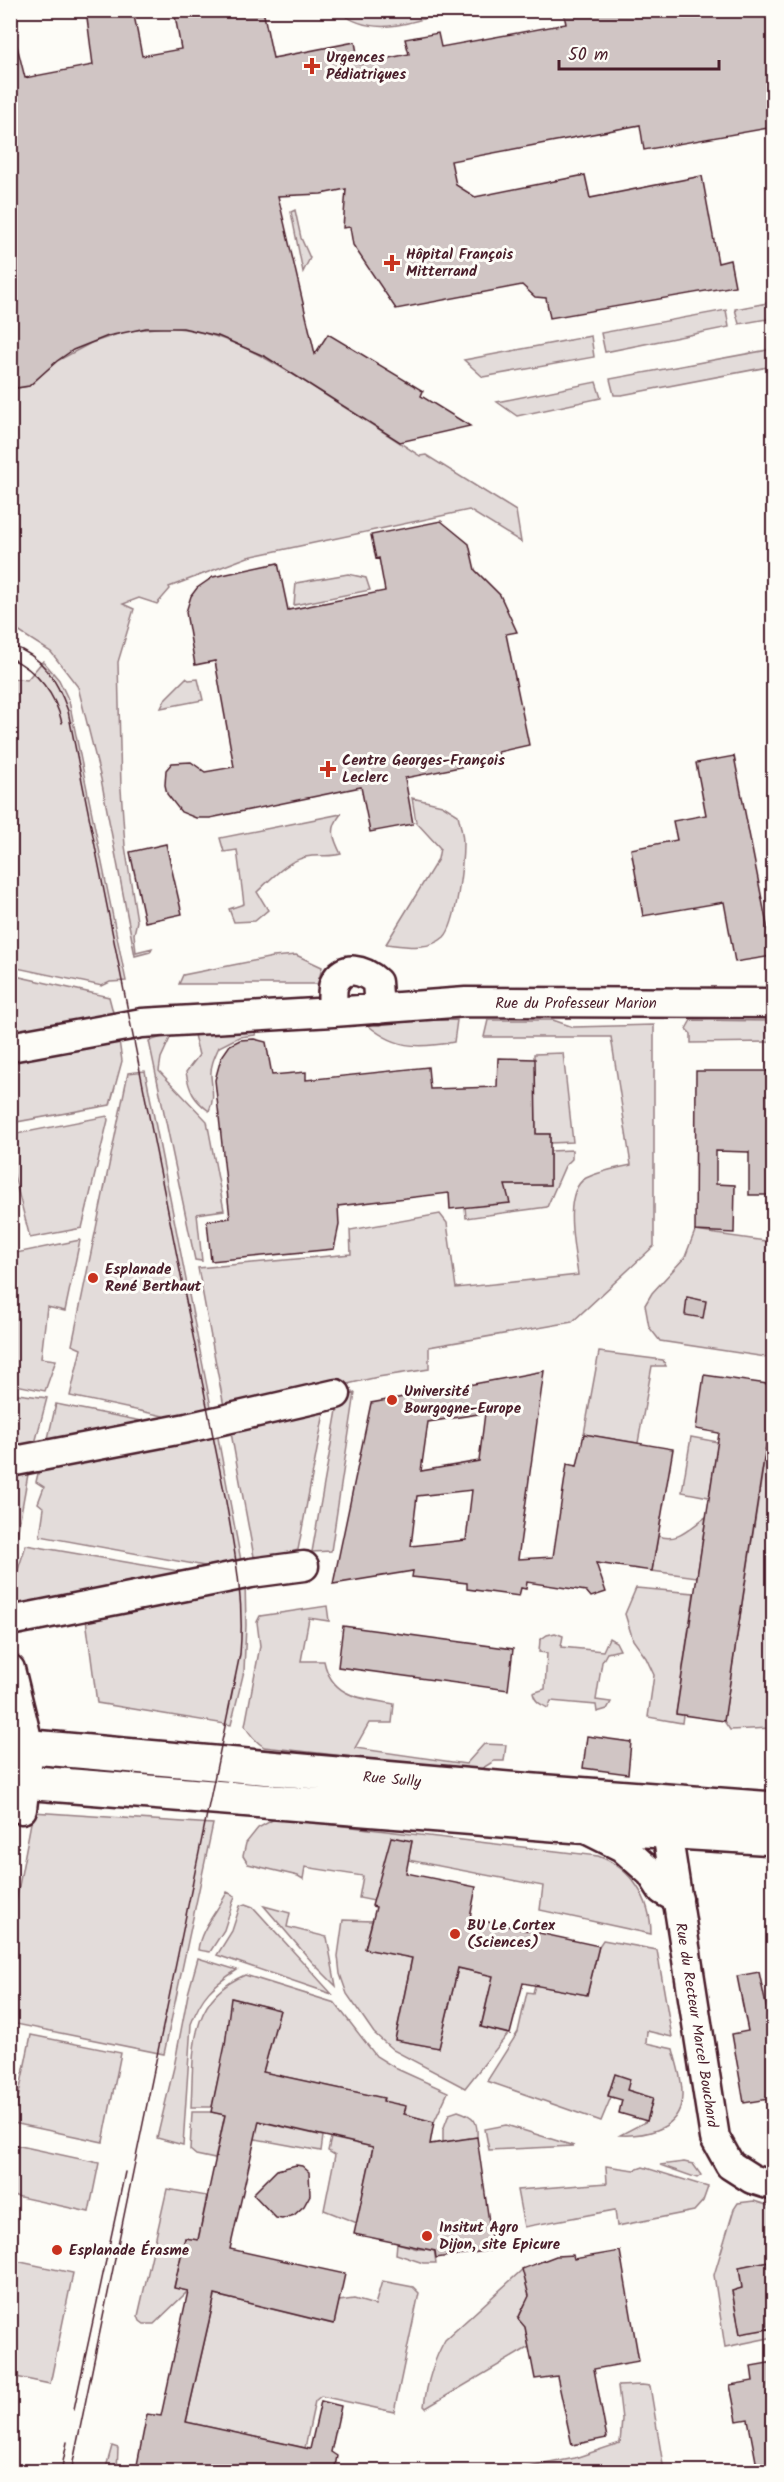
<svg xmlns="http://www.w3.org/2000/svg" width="784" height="2482" font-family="Kalam,sans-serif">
<rect width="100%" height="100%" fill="#fdfcf7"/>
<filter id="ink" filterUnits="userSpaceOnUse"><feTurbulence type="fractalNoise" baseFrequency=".0167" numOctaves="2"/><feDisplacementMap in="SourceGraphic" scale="12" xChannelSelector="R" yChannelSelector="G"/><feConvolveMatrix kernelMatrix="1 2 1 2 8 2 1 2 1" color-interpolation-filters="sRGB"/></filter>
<g filter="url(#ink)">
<path fill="#e3dcda" stroke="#967e82" stroke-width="1.5" d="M338 11H452C411 21 375 40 338 11Z
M295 210 301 238 310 258 303 272 291 212Z
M773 302V318L739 324 735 309Z
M726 310 729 327 605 352 601 333Z
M165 327C227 330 277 364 327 396 358 416 389 435 420 456L426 455 516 511 521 542 469 510 248 557 169 587 170 589 157 604 139 598 123 604 134 609 118 662 121 789 125 846 137 921 134 934 136 952 152 948 150 952 135 956 101 779 78 687 51 652 18 631 11 630V389L29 386 57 361 91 343 127 331Z
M591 336 594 357 483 377 464 360Z
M773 349V366L622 395H614L610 379Z
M596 382 601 398 517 416 497 402Z
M348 574 366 578 370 590 294 605 296 583Z
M43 661 59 680 69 701 126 981 110 982 102 986 12 967 10 833 17 829 18 809 10 781 11 678 27 680Z
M186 678 189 680 198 679 203 700 161 708 166 698Z
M412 798 442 805 458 815C460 824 463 834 463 843 463 862 457 924 444 937 429 951 404 946 386 944L438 859 440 848 416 822Z
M341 814C329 829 333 838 341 854 331 857 323 855 312 856 289 858 273 877 257 892L268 910 255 921 234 922 229 909 244 904 237 850 224 852 220 838Z
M296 955 322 967 318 984H179L183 975 273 957Z
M11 975 109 997 114 1016 11 1037Z
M457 1020 454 1042C417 1049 393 1049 363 1021Z
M488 1020H553L573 1027 654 1025V1246L572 1322 429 1347V1369L378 1377 225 1412 198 1268 351 1254 350 1230 440 1214 447 1223 456 1288 578 1275C575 1251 561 1192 586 1178 600 1171 616 1168 631 1165L611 1037H484Z
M691 1020 773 1021V1042L691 1043V1034L686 1029Z
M259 1022 255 1035 239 1037 219 1047C215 1056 210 1066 211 1076 212 1090 215 1098 209 1111 194 1100 189 1091 186 1072L199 1055 192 1027Z
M118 1034 122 1061 110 1105 11 1123V1055Z
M172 1034 161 1058 159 1071 207 1121 224 1210 197 1214 202 1261 195 1260 149 1041Z
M563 1053 573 1142 550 1143V1134H536L534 1054Z
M145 1071 212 1412 182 1420 70 1396 81 1349 72 1345 128 1073Z
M107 1116 108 1120 82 1228 30 1238 11 1164V1135Z
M572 1150V1159L565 1166 547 1207 466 1218 465 1207 505 1185H550V1151Z
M695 1231 773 1242V1358L660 1341 649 1327 645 1305 652 1293 685 1257Z
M80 1240 65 1311 47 1307 41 1358 56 1360 45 1391 11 1384V1254Z
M599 1352 663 1360 666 1366H652L638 1443 584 1434Z
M10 1393 47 1398 33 1451 11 1455Z
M355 1393 331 1551 312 1552 339 1399Z
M327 1397 298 1550 255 1562 229 1422Z
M56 1404 162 1425 46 1447Z
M216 1427 242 1566 221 1569 40 1536 44 1508 38 1503 44 1487 36 1482 41 1461Z
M691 1437 718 1442 709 1497 682 1492Z
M766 1449 774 1450 773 1728 730 1730 724 1721Z
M30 1463 17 1536 11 1534 10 1467Z
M706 1517 697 1577 652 1571 658 1536C679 1543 689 1528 706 1517Z
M26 1545 190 1573 17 1612 12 1588Z
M245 1581 246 1625 244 1671 231 1725 97 1703 86 1619Z
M636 1588 694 1593 676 1713 683 1715 682 1723 648 1717 654 1675 646 1658 633 1640 625 1614Z
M327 1606 329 1621 309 1618 301 1661H324C332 1699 363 1698 394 1704L392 1723H369L355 1748 466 1764 484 1744 506 1745 504 1761H494L478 1771 264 1747C255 1741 250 1735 245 1726L260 1646 257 1622 260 1616Z
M555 1633 563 1636 561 1647 603 1651 609 1638 616 1642 620 1650 607 1653 602 1662 596 1700 611 1702 607 1709 597 1712 596 1705 551 1701 548 1708C540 1704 535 1702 533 1693L545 1689 547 1653 539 1652 540 1640 547 1635Z
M33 1812 213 1824 164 2054 11 2023V1928Z
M276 1818 598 1856C631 1868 651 1898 651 1934L540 1910 543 1886 408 1860 412 1841 392 1837 374 1901 359 1898 363 1876 305 1867 303 1879 298 1876 248 1864 243 1856 246 1843 258 1828Z
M227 1892 235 1896 224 1930 210 1952 198 1950C200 1929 218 1911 227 1892Z
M245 1904 253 1907 332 1994 217 1955 232 1931 240 1906Z
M264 1906 290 1913 287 1927 327 1937 336 1986 312 1962Z
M343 1920 372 1921 365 1949 412 1958 395 2040 439 2048 458 1968 506 1979 489 1992 481 2027 508 2034 465 2088 393 2050 374 2033 363 2017 347 1994 340 1974 338 1956Z
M603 1940 657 1950 672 2037 647 2031 646 2043 673 2049C677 2066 685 2087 681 2104 675 2131 643 2136 620 2135L647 2121 653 2099 627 2090 615 2075 608 2095 611 2097 601 2121 487 2081 518 2032 527 1992 533 1993 535 1985 587 1995 599 1946Z
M198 1958 237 1970C212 1986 202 1995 191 2024L183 2145 157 2138 174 2067 188 1994Z
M245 1975 335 2003 376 2056 397 2069 448 2092 434 2122 404 2114 405 2106 395 2104 393 2112 381 2109 383 2098 263 2072 280 2010 232 1998 225 2048 212 2107H191C194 2054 187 1999 245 1975Z
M31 2035 121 2053 103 2142 13 2123Z
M458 2111C474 2116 478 2121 477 2137L443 2142V2130L449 2114Z
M192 2112H211L225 2115 215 2159 196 2155 190 2150Z
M253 2120 323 2136 321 2151 250 2138Z
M506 2125 574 2146 489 2150 485 2129Z
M331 2138 373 2147 357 2223 324 2210 335 2155 328 2151Z
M11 2144 99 2163 89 2212 11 2195Z
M684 2162 693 2164 701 2175 697 2178 660 2165Z
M606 2166 635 2170 643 2167 708 2187 703 2201 694 2211 617 2226 615 2210 524 2227 517 2190 607 2183Z
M167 2189 207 2196 198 2240 185 2238 174 2287 188 2291 154 2324H144L140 2321 138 2316Z
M754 2201 773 2207V2260L739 2267 742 2288 732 2291 740 2334 773 2328 772 2336 769 2338 725 2347 714 2275 734 2209 738 2203Z
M397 2243 418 2249H434L436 2263H423L396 2254Z
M11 2260 73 2273 50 2384 11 2376Z
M523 2269 531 2304H525L518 2319 520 2322 524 2321 529 2347 426 2408 424 2406C427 2383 433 2361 445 2340Z
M382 2281 413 2287 419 2293 394 2412 321 2396 315 2401 305 2448 186 2422 215 2295 333 2324 339 2301 354 2299 375 2305Z
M642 2385 650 2386 664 2471H509L575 2458 620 2443 622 2419 618 2386Z
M112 2446 118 2448 117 2471H105Z"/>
<path fill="#d0c5c4" stroke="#4a1f2b" stroke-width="1.5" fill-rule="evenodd" d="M86 10H133L142 56 181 49 174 10H263L273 58 355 42 359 64 409 54 405 39 438 33 441 47 566 24 563 10H774V127L644 150 640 125 451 161 456 185 475 197 585 175 590 198 702 176 718 263 730 260 735 286 550 318 546 298 535 297 522 285 396 309 353 245 350 227 343 228 346 189 321 194 278 196 315 354 328 334 423 391 421 396 470 426 400 442 266 357 218 336 183 328H146L108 336 73 350 57 361 29 386 10 389V302L13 301 10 285V46H17L25 78 93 65Z
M441 521 469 544 475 570 500 595 517 632 506 634 529 745 498 752 499 756 480 763 405 778 413 824 370 832 361 787 210 818H196L181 812 167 794 165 785 166 770 172 763 191 762 205 772 234 767 215 661 195 665 186 612 191 596 197 588 213 577 278 563 288 610 385 591 379 558 376 559 371 535Z
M734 756 773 956 735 962 724 902 643 916 631 849 677 840 673 821 706 815 696 763Z
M166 844 182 914 145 922 130 852Z
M254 1039 266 1042 272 1075 306 1072V1080L428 1067 430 1089 497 1087 498 1058 535 1059 536 1134H550V1185H505L510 1203 450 1209 449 1193 338 1206 339 1225 334 1249 211 1261 207 1221 230 1218 215 1080 221 1058 230 1045 240 1040Z
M696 1071H774V1195H749V1152L716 1151V1184L735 1185 734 1233 695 1231Z
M687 1297 706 1301 703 1318 685 1315Z
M544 1371 518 1559 553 1557 567 1464 577 1466 584 1434 673 1449 652 1571 596 1563 606 1592 591 1597 586 1591 527 1582 526 1589 521 1588 519 1596 467 1589V1583L412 1577 413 1571 333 1584 371 1403ZM485 1413 479 1461 421 1471 428 1422ZM472 1490 466 1540 411 1546 417 1496Z
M704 1375 774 1385V1440L767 1439 724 1721 676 1714 719 1433 696 1429Z
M343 1626 513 1649 508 1690 338 1667Z
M587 1736 631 1742 628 1774 583 1768Z
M391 1837 412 1841 406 1873 476 1887 470 1918 599 1946 587 1995 523 1983 510 2034 481 2027 493 1976 458 1968 439 2048 395 2040 412 1958 365 1949 376 1907 372 1906Z
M759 1972 771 2029 768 2030 774 2063V2098L744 2103 732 2034 748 2031 737 1976Z
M231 1998 280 2010 263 2072 384 2098 383 2101 406 2106 404 2114 434 2122 430 2144 477 2137 493 2250 436 2258 435 2251 354 2234 373 2147 259 2121 230 2249 345 2274 334 2324 215 2295 186 2422 310 2449 321 2401 341 2406 331 2452 337 2456 334 2472H171L137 2465 147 2414 161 2416 188 2291 174 2288 185 2238 198 2240 225 2115 211 2112 225 2045Z
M615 2074 630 2079 627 2090 653 2098 647 2121 619 2113 622 2100 608 2096Z
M296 2165 302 2166 309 2172 310 2195 304 2206 294 2215 282 2219 276 2218 253 2194 277 2170Z
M620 2251 639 2361 594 2369 607 2438 572 2445 557 2376 535 2379 525 2327 518 2319 529 2296 522 2269 556 2256 573 2255 574 2259Z
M774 2260V2328L740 2334 732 2291 742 2288 739 2267Z
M774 2362V2472H758L748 2419 737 2421 730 2385 753 2381 751 2366Z"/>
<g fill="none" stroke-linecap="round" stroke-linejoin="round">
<g stroke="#4a1f2b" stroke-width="33">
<path id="minor" d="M379 1009 377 982C364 970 343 963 334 984 331 991 333 1004 333 1012L466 1002 774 1003
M10 1047 142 1023 333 1012
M10 1462 187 1428 336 1394
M10 1621 251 1573 304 1566
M10 1669 29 1747 22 1809
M654 1814 667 1832 715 2138 730 2165 752 2179 774 2186
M584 1828 622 1847 651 1873 662 1890 678 1899"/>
</g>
<g stroke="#4a1f2b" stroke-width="38">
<path id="major" d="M10 1745 508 1789 774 1809
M10 1781 579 1826 774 1838"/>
</g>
<use href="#minor" stroke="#fdfcf7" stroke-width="28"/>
<use href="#major" stroke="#fdfcf7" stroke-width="33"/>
<path stroke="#4a1f2b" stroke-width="1.5" d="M10 645C43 656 57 680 68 711L225 1496C234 1548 245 1600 240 1654L71 2472
M10 658C37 670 56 695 62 723
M74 2409 125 2172
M61 2472 67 2442"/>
</g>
</g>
<g fill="#c8321e" stroke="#fdfcf7" stroke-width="2">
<path d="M309 57h6v6h6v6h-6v6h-6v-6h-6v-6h6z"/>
<path d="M389 254h6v6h6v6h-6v6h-6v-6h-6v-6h6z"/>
<path d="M325 760h6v6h6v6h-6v6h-6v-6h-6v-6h6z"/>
<circle cx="93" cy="1278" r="6"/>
<circle cx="392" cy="1400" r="6"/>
<circle cx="455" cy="1934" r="6"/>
<circle cx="427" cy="2236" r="6"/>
<circle cx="57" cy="2250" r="6"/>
</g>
<g text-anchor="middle" stroke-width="6" stroke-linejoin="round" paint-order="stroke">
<g font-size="15" font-weight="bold" fill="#4a1f2b" stroke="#fdfcf7" text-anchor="start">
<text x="326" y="62">Urgences<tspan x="326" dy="17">Pédiatriques</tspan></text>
<text x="406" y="259">Hôpital François<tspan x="406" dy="17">Mitterrand</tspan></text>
<text x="342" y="765">Centre Georges-François<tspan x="342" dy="17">Leclerc</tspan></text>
<text x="105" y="1274">Esplanade<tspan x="105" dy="17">René Berthaut</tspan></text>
<text x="404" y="1396">Université<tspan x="404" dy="17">Bourgogne-Europe</tspan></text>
<text x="467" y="1930">BU Le Cortex<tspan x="467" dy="17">(Sciences)</tspan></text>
<text x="439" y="2232">Insitut Agro<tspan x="439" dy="17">Dijon, site Epicure</tspan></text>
<text x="69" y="2255">Esplanade Érasme</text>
</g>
<g font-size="15" fill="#4a1f2b" stroke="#fdfcf7">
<text x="576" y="1008">Rue du Professeur Marion</text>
<text transform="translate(392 1779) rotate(5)" y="5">Rue Sully</text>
<text transform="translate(697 2025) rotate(81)" y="5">Rue du Recteur Marcel Bouchard</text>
</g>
</g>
<rect width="784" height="2482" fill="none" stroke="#fdfcf7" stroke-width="36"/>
<rect x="18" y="18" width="748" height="2446" fill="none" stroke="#4a1f2b" stroke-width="2" filter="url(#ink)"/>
<path d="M559 60v9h160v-9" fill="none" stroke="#4a1f2b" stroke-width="3"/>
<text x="568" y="60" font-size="18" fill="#4a1f2b" stroke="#fdfcf7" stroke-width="4.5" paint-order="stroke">50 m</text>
</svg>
